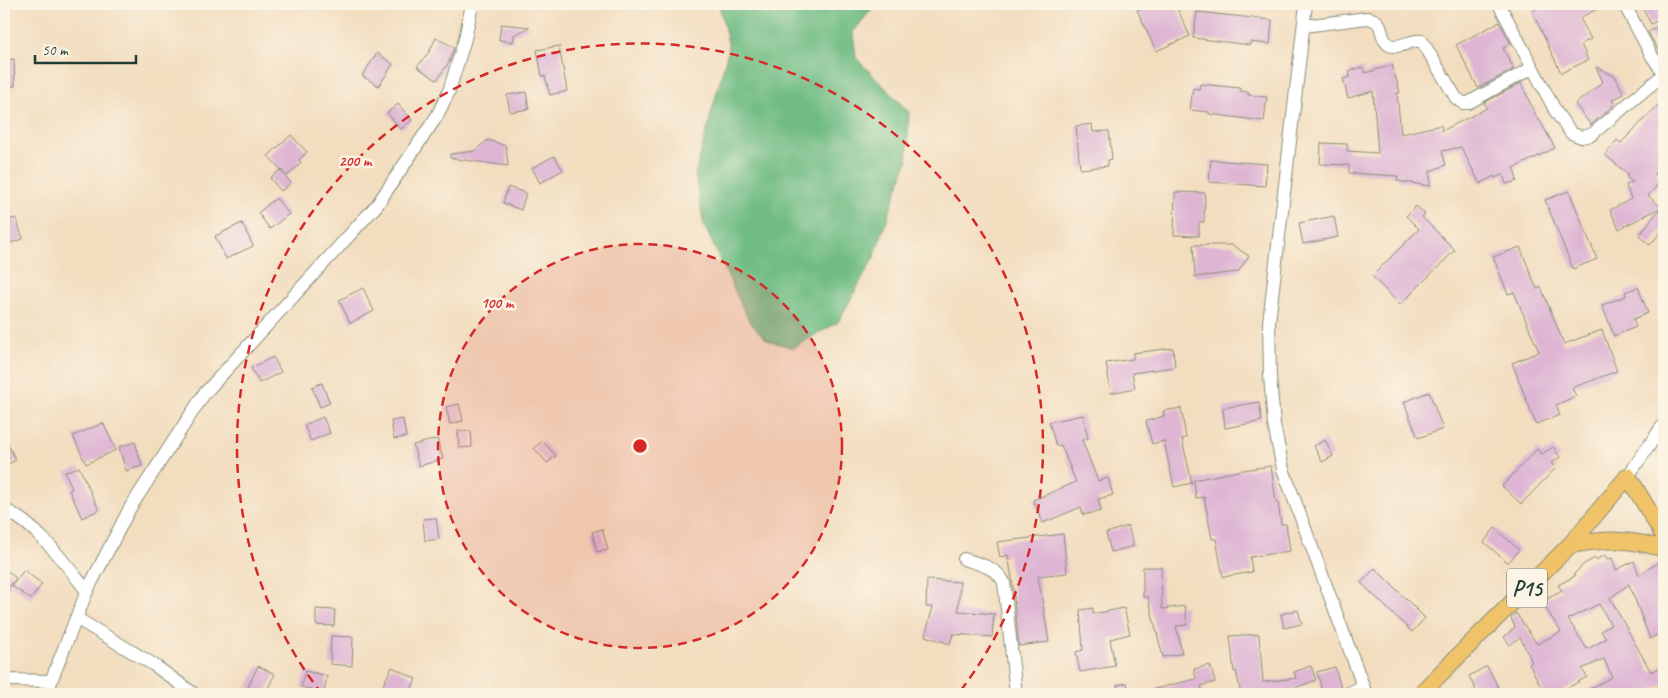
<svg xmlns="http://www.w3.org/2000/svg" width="1668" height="698" font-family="Caveat,sans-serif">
<rect width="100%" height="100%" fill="#fcf5e5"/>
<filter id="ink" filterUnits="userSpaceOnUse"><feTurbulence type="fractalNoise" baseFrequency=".02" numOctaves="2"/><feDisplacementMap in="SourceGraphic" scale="10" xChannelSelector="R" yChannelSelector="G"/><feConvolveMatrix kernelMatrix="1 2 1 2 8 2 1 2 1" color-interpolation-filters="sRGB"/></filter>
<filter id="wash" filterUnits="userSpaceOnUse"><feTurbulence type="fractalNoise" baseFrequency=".0096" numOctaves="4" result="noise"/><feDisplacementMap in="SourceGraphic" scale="20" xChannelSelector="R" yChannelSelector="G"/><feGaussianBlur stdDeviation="1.12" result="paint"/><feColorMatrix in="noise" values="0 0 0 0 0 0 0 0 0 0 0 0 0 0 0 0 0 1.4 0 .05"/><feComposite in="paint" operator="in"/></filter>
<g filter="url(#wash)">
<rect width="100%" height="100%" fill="#f2ddbf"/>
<path fill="#70bc84" stroke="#487c5c" d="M719 4H876L853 32 856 58 909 112 907 161 874 257 838 322 793 348 767 340 749 321 704 225 695 175 729 47Z"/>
<g id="blocks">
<path fill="#deb6d4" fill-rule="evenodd" d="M1151 4H1175L1190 36 1156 51 1137 10Z
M1546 4H1607L1580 18 1591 39 1581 44 1588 60 1561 73 1532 11Z
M1641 4H1664V17L1651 24Z
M1197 12 1272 20 1270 44 1250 42V45L1193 38Z
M1499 22 1511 44 1503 48 1514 69 1478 88 1456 45Z
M501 24 530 27 514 35 513 42 499 40Z
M1656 28 1664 44V55L1662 56 1648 32Z
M436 38 454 47 449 62 437 80 417 67 429 52Z
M559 46 567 91 550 95 545 76H542L537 50Z
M377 53 393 64 379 86 362 76Z
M14 59 15 86H4V60Z
M1392 65 1400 93H1397L1401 134 1441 125 1442 131 1487 108 1484 103 1521 83 1538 120 1539 119 1555 148 1514 168 1517 181 1506 184 1503 174 1495 178 1494 176 1480 184 1461 147 1442 151 1446 165 1430 171V186L1397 181 1398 176 1349 173V165L1320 164 1321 143 1347 144V151L1378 153 1373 91 1348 98 1343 79 1350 77 1349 71 1363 67 1365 73Z
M1596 67 1615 76 1624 94 1612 100 1615 104 1591 125 1575 104 1603 82Z
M1200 84 1240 88V91L1248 92V95L1267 97 1264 121 1209 114V112L1190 110 1193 88 1199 89Z
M526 92 529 109 510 112 507 95Z
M1664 99V161L1655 174 1662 180 1648 196 1661 207 1664 203V228L1650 245 1639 236 1660 208 1619 229 1610 210 1631 199 1626 185 1633 182 1626 177 1628 174 1605 155 1617 140 1621 143Z
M398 104 412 120 401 129 387 113Z
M1092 124 1093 132 1109 131 1112 159 1108 160V166L1080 169 1076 126Z
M291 135 307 152 299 160 301 163 287 176 268 156Z
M488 140 506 146 508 166 450 158V154L474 151Z
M554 156 563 170 540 183 532 168Z
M1211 160 1267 164 1265 186 1209 182Z
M280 170 291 183 281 191 270 178Z
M508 187 526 193 521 210 503 203Z
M1569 191 1597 259 1573 269 1545 200Z
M1175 192 1205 193 1204 222H1199V236L1174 235Z
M276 198 289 214 270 229 258 213Z
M1416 206 1425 214 1422 217 1455 250 1400 305 1372 276 1419 229 1406 216Z
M1334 216 1338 237 1303 244 1299 223Z
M16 218 23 239 8 244 4 221Z
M242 223 253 246 226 259 215 236Z
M1193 245H1232L1249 256 1238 272 1195 277Z
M1520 247 1537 289 1541 287 1564 344 1602 330 1617 371 1572 388 1576 396 1556 405 1560 415 1536 424 1512 363 1539 352 1514 292 1508 294 1493 257Z
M1638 287 1648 313 1633 319 1636 327 1614 336 1602 305 1626 296 1625 292Z
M363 288 374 311 350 323 339 300Z
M1173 348 1175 367 1132 373 1135 388 1111 393 1106 363 1133 359V353Z
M273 357 281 372 259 383 251 368Z
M322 383 330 403 320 407 312 387Z
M1429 392 1443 429 1418 438 1404 402Z
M1259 402 1262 421 1225 428 1223 408Z
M459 404 463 421 450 424 446 407Z
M1181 408 1186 438 1182 439 1192 483 1174 487 1164 441 1152 444 1146 421 1164 416 1163 411Z
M1083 415 1088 439 1082 440 1098 481 1108 478 1113 495 1098 499 1101 511 1083 515 1081 507 1043 523 1033 500 1076 482 1061 445 1056 446 1049 422Z
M323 417 330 433 311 441 304 425Z
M403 419 406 437 394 439 391 421Z
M103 423 116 450 86 464 73 436Z
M458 431H471L472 447 459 448Z
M4 437 16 460 4 466Z
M437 439 443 459 419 466 413 445Z
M1325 440 1333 456 1322 462 1314 446Z
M543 441 556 456 547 463 534 448Z
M135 442 142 466 126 471 119 447Z
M1553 447 1560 457 1551 463 1556 468 1521 504 1502 486 1537 449 1542 454Z
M1271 466 1276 502H1278L1281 524H1286L1290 551 1250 557 1252 572 1223 577 1216 539H1212L1204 497 1196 498 1194 480 1243 470Z
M79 467 99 510 82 518 69 490 72 489 65 472Z
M436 518 439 539 425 541 423 519Z
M1128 526 1134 546 1111 552 1106 533Z
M1495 528 1519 550 1508 563 1484 542Z
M602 529 608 550 597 552 592 532Z
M1063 534 1067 573 1038 576 1049 642 1019 646 1012 578 1008 555 1000 557 997 542Z
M1605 555 1607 559 1612 558 1616 570 1634 561 1639 575 1664 559V618L1659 622 1664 631 1650 639 1629 584 1610 598 1651 672 1661 667 1664 673V684L1643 694H1580L1612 677 1604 659 1582 669 1587 677 1557 694H1545L1529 664 1532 662 1520 637 1510 645 1504 637 1515 627 1511 618 1516 613 1537 644 1561 632 1543 604 1546 602 1545 600 1562 591 1558 585 1575 576 1574 574 1584 564 1595 558 1596 560ZM1599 604 1611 625 1601 631 1606 639 1587 649 1568 619Z
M1143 567H1161L1162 609 1185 606 1187 625 1176 626 1182 653 1163 657 1148 597H1143Z
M4 568 16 578 4 593Z
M1375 568 1425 618 1412 632 1361 583Z
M24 570 42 584 31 599 12 586Z
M927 580 960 582 958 611 994 614 992 637 953 634 950 644 925 636 933 607H926Z
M1093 608V614L1124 608 1130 634 1110 639 1115 666 1080 672 1076 652 1083 650 1080 610Z
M316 609 335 610 334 626 316 625Z
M1298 610 1302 624 1284 628 1281 614Z
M1259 634 1263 682 1296 678 1294 672 1311 666 1316 680 1292 689 1293 694H1241L1236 671 1234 672 1230 636Z
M331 636 353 637 352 666 330 664Z
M1210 665 1215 682 1201 686 1203 694H1150V690L1196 679 1194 669Z
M258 666 275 674 265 694 248 687Z
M1487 666 1502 694H1478L1469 676Z
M392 667 416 679 409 694H398L382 687Z
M1335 667 1341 688 1340 690 1323 694 1317 672Z
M305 671 327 676 324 692 301 687Z
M1127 683 1130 694H1119L1117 685Z"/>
</g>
</g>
<g filter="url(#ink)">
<use href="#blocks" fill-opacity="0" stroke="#888d7a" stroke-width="1"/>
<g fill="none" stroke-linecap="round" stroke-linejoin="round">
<g stroke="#888d7a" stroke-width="14">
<path id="minor" d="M1306 4 1269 322 1270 376 1274 425 1283 469 1366 694
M1499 4 1556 112 1571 133 1581 137 1591 135 1664 74
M1624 4 1652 56 1664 74
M1304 26 1367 18C1387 21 1377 35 1388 44 1398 51 1412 38 1422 41L1456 98 1463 103H1468L1532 68
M1628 476 1664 424
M4 509C38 526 63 561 87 591
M964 559C979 564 996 567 1004 582L1016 694
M76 618 154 665 194 694
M4 677 7 680 51 681
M48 694 51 681 87 591 130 508 204 394 377 205 437 116 449 91 465 39 472 4
M1347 694 1362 687"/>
</g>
<g stroke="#888d7a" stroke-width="18">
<path id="major" d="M1570 545C1606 539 1628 538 1664 549
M1420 694 1570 545 1628 476 1664 536"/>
</g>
<use href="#minor" stroke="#fff" stroke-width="12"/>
<use href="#major" stroke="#f0c369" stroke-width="16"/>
</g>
</g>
<circle cx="640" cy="446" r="202" fill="#d62828" fill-opacity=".12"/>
<g fill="none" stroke="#d62828" stroke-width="2.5" stroke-dasharray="9 6">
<circle cx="640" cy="446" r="202"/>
<path d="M322 694A403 403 0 1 1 958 694"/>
</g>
<g text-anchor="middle" stroke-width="5" stroke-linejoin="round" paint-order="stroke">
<rect fill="#fcf5e5" stroke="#617469" stroke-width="1" x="1507" y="568.5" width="40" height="39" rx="4"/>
<g font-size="22" font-weight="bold" fill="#1f3d34">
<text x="1527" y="596">P15</text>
</g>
</g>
<circle cx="640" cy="446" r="8" fill="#d62828" stroke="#fcf5e5" stroke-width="2.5"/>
<g font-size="15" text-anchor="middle" font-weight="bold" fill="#d62828" stroke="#fcf5e5" stroke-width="5" stroke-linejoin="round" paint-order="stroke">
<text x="355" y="166">200 m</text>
<text x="497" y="308">100 m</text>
</g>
<rect width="1668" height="698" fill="none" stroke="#fcf5e5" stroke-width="20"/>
<path d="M35 55v8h101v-8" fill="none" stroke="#1f3d34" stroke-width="2.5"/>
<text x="42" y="55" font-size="15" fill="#1f3d34" stroke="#fcf5e5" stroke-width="4" paint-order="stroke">50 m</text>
</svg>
